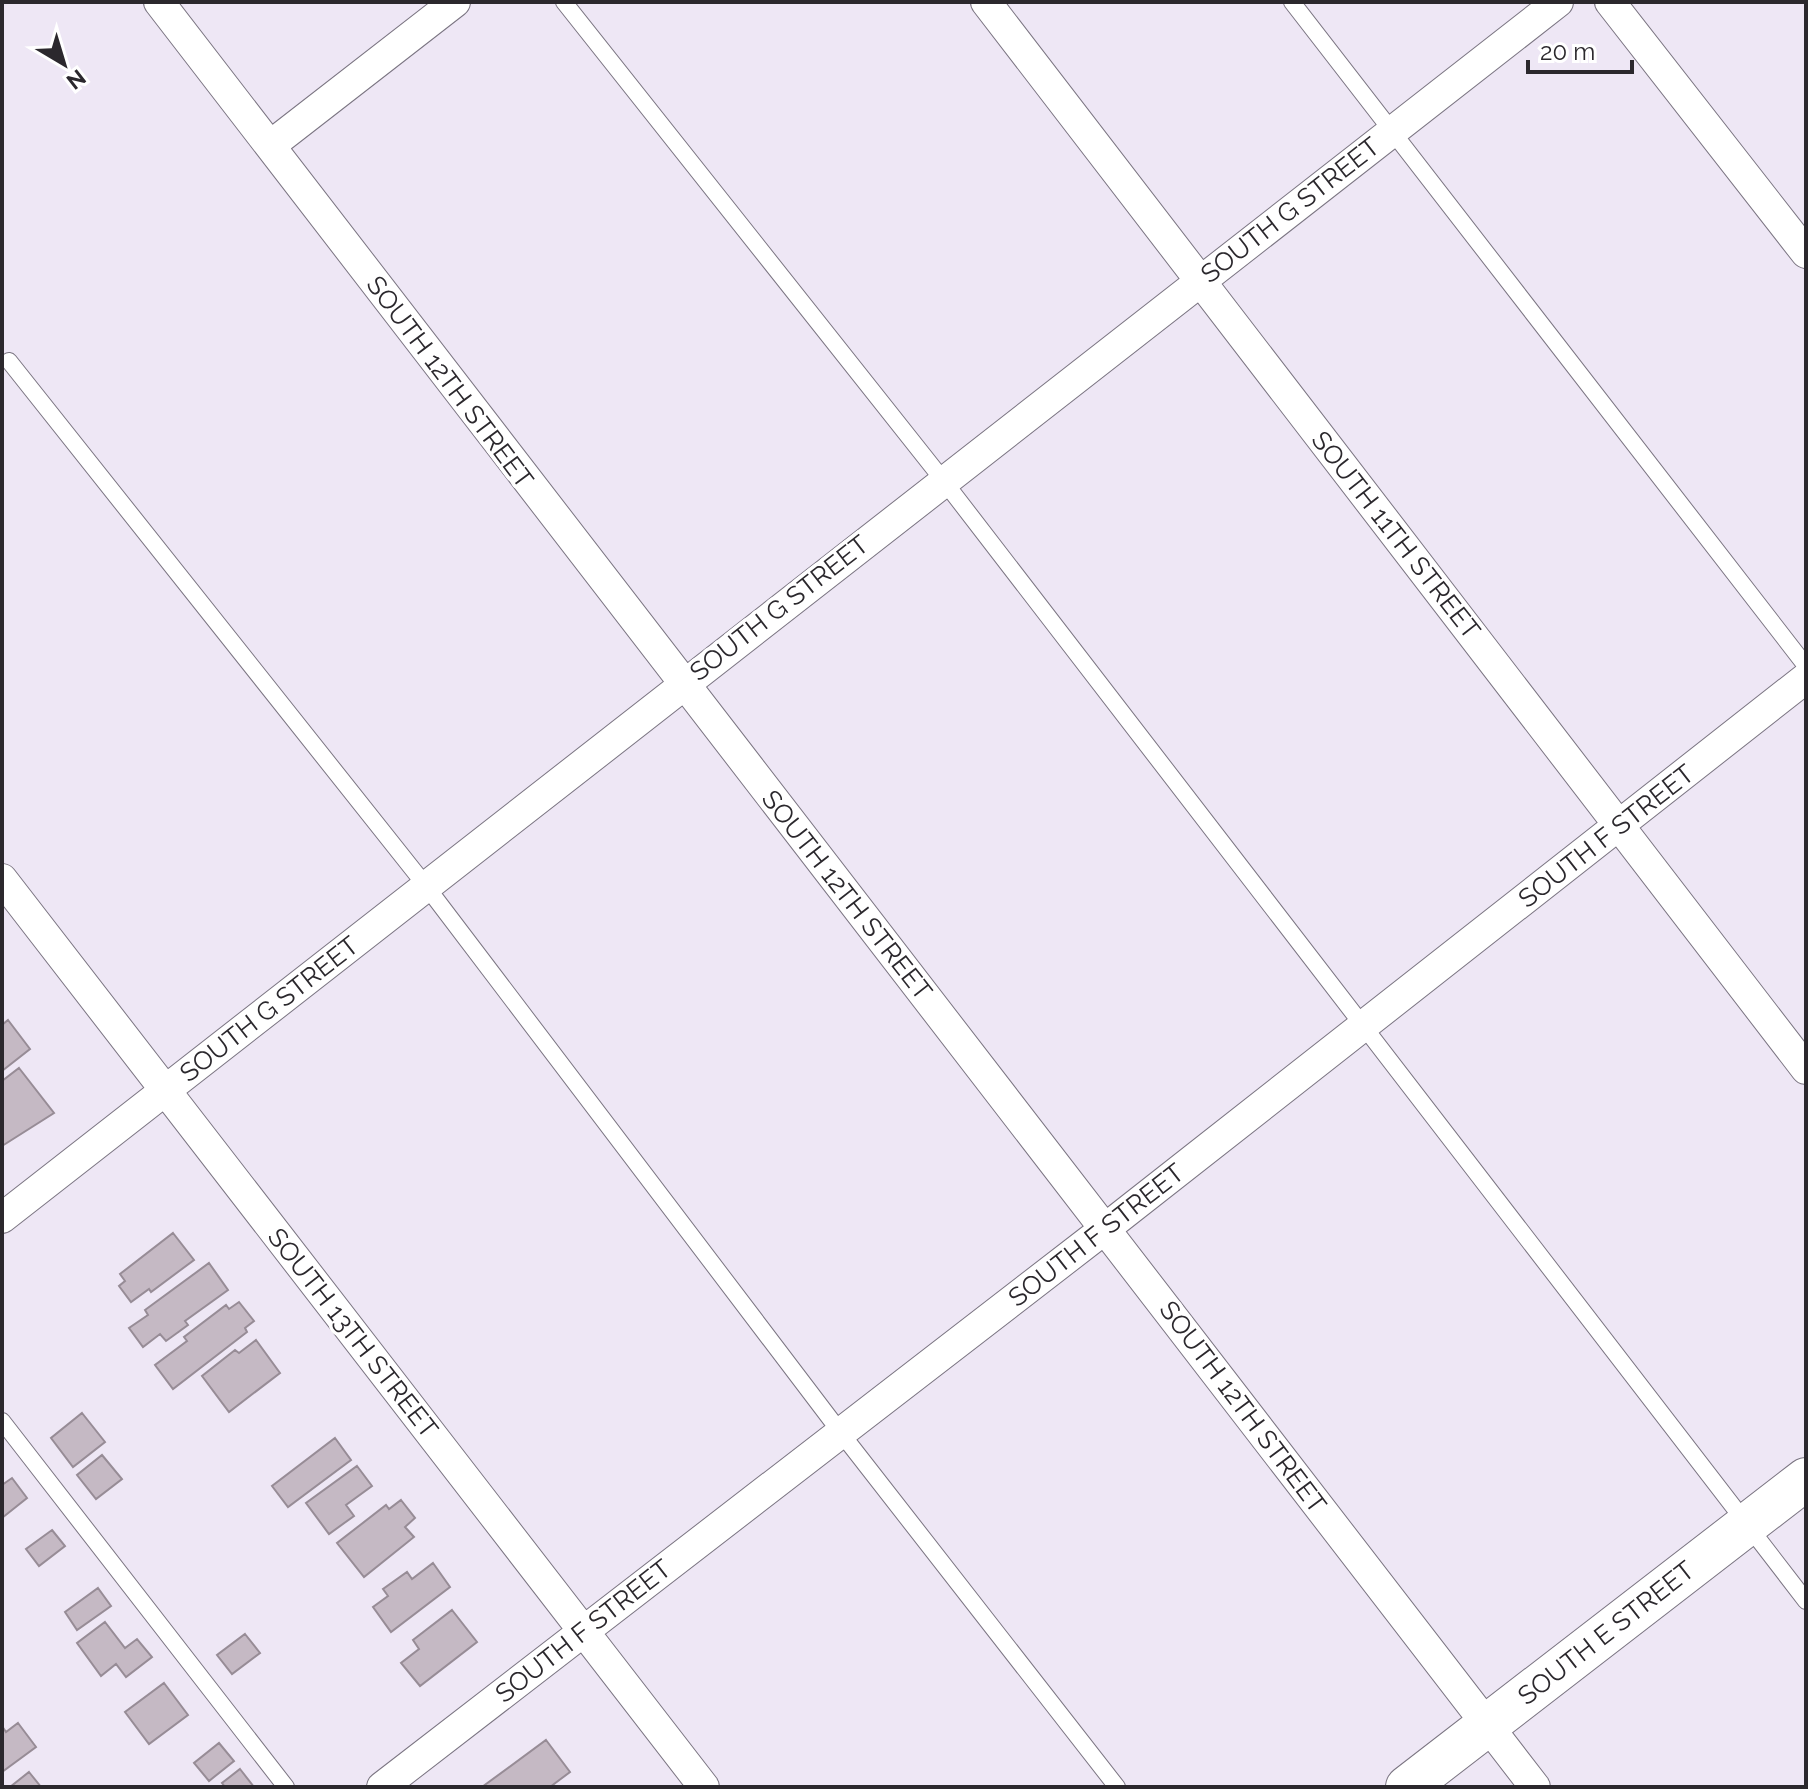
<svg xmlns="http://www.w3.org/2000/svg" width="1808" height="1789" font-family="Raleway,sans-serif">
<rect width="100%" height="100%" fill="#eee7f5"/>
<path fill="#c5b9c4" stroke="#978c96" stroke-width="2" d="M8 1020 30 1049 2 1071V1025Z
M19 1068 54 1113 2 1146V1081Z
M173 1233 194 1260 151 1292 149 1289 131 1302 119 1286 125 1281 120 1274Z
M209 1263 228 1290 185 1321 188 1325 166 1341 160 1334 143 1347 129 1328 148 1315 145 1310Z
M239 1302 254 1321 245 1328 247 1332 173 1389 155 1365 187 1341 184 1337 226 1305 229 1309Z
M256 1340 280 1373 229 1412 202 1376 235 1350 239 1353Z
M82 1413 105 1442 73 1467 51 1438Z
M335 1438 351 1460 288 1507 272 1486Z
M102 1455 122 1479 96 1499 77 1475Z
M357 1466 372 1486 346 1505 354 1516 329 1534 306 1503Z
M12 1478 27 1498 2 1518V1485Z
M401 1500 415 1518 405 1527 414 1537 364 1577 337 1543 386 1505 389 1509Z
M52 1530 65 1546 39 1566 26 1549Z
M433 1563 450 1587 391 1632 373 1607 388 1596 383 1589 407 1572 412 1579Z
M98 1588 111 1606 77 1630 65 1612Z
M452 1610 477 1642 420 1686 401 1663 419 1649 413 1640Z
M105 1622 125 1648 137 1639 152 1657 126 1677 116 1664 101 1676 77 1643Z
M245 1634 260 1653 232 1674 217 1655Z
M164 1683 188 1715 149 1744 125 1712Z
M18 1723 36 1747 2 1772V1726L6 1732Z
M546 1740 570 1772 550 1787H482Z
M219 1743 234 1761 209 1781 194 1763Z
M240 1769 254 1787H225L222 1783Z
M29 1772 41 1787H10Z"/>
<g fill="none" stroke-linecap="round" stroke-linejoin="round">
<g stroke="#7b7582" stroke-width="18">
<path id="lane" d="M564 2 943 480 1806 1601
M1292 2 1806 666
M9 361 426 886 841 1433 1117 1787
M2 1421 286 1787"/>
</g>
<g stroke="#7b7582" stroke-width="32">
<path id="street" d="M159 2 1535 1787
M986 2 1806 1069
M1610 2 1806 253
M271 145 455 2
M2 879 704 1787
M2 1218 1558 2
M382 1787 1106 1228 1806 678"/>
</g>
<g stroke="#7b7582" stroke-width="44">
<path id="secondary" d="M1407 1787 1806 1479"/>
</g>
<use href="#lane" stroke="#fff" stroke-width="16"/>
<use href="#street" stroke="#fff" stroke-width="30"/>
<use href="#secondary" stroke="#fff" stroke-width="42"/>
</g>
<g text-anchor="middle" stroke-width="7" stroke-linejoin="round" paint-order="stroke">
<g font-size="26" fill="#2b282d" stroke="#fff">
<text transform="translate(1290 210) rotate(-38)" y="9">SOUTH G STREET</text>
<text transform="translate(450 382) rotate(53)" y="9">SOUTH 12TH STREET</text>
<text transform="translate(1396 535) rotate(52)" y="9">SOUTH 11TH STREET</text>
<text transform="translate(779 608) rotate(-38)" y="9">SOUTH G STREET</text>
<text transform="translate(1606 836) rotate(-38)" y="9">SOUTH F STREET</text>
<text transform="translate(847 895) rotate(52)" y="9">SOUTH 12TH STREET</text>
<text transform="translate(269 1009) rotate(-38)" y="9">SOUTH G STREET</text>
<text transform="translate(1096 1235) rotate(-38)" y="9">SOUTH F STREET</text>
<text transform="translate(353 1333) rotate(52)" y="9">SOUTH 13TH STREET</text>
<text transform="translate(1243 1407) rotate(53)" y="9">SOUTH 12TH STREET</text>
<text transform="translate(583 1631) rotate(-38)" y="9">SOUTH F STREET</text>
<text transform="translate(1606 1633) rotate(-38)" y="9">SOUTH E STREET</text>
</g>
</g>
<rect width="1808" height="1789" fill="none" stroke="#2b282d" stroke-width="8"/>
<g transform="translate(64 64) rotate(142)" stroke="#ffffff" stroke-width="6" paint-order="stroke">
<path d="M0-6L14 30L0 20L-14 30Z" fill="#2b282d"/>
<text y="-12" font-size="22" font-weight="bold" text-anchor="middle" fill="#2b282d">N</text>
</g>
<path d="M1528 60v12h104v-12" fill="none" stroke="#2b282d" stroke-width="4"/>
<text x="1540" y="60" font-size="24" fill="#2b282d" stroke="#ffffff" stroke-width="6" paint-order="stroke">20 m</text>
</svg>
